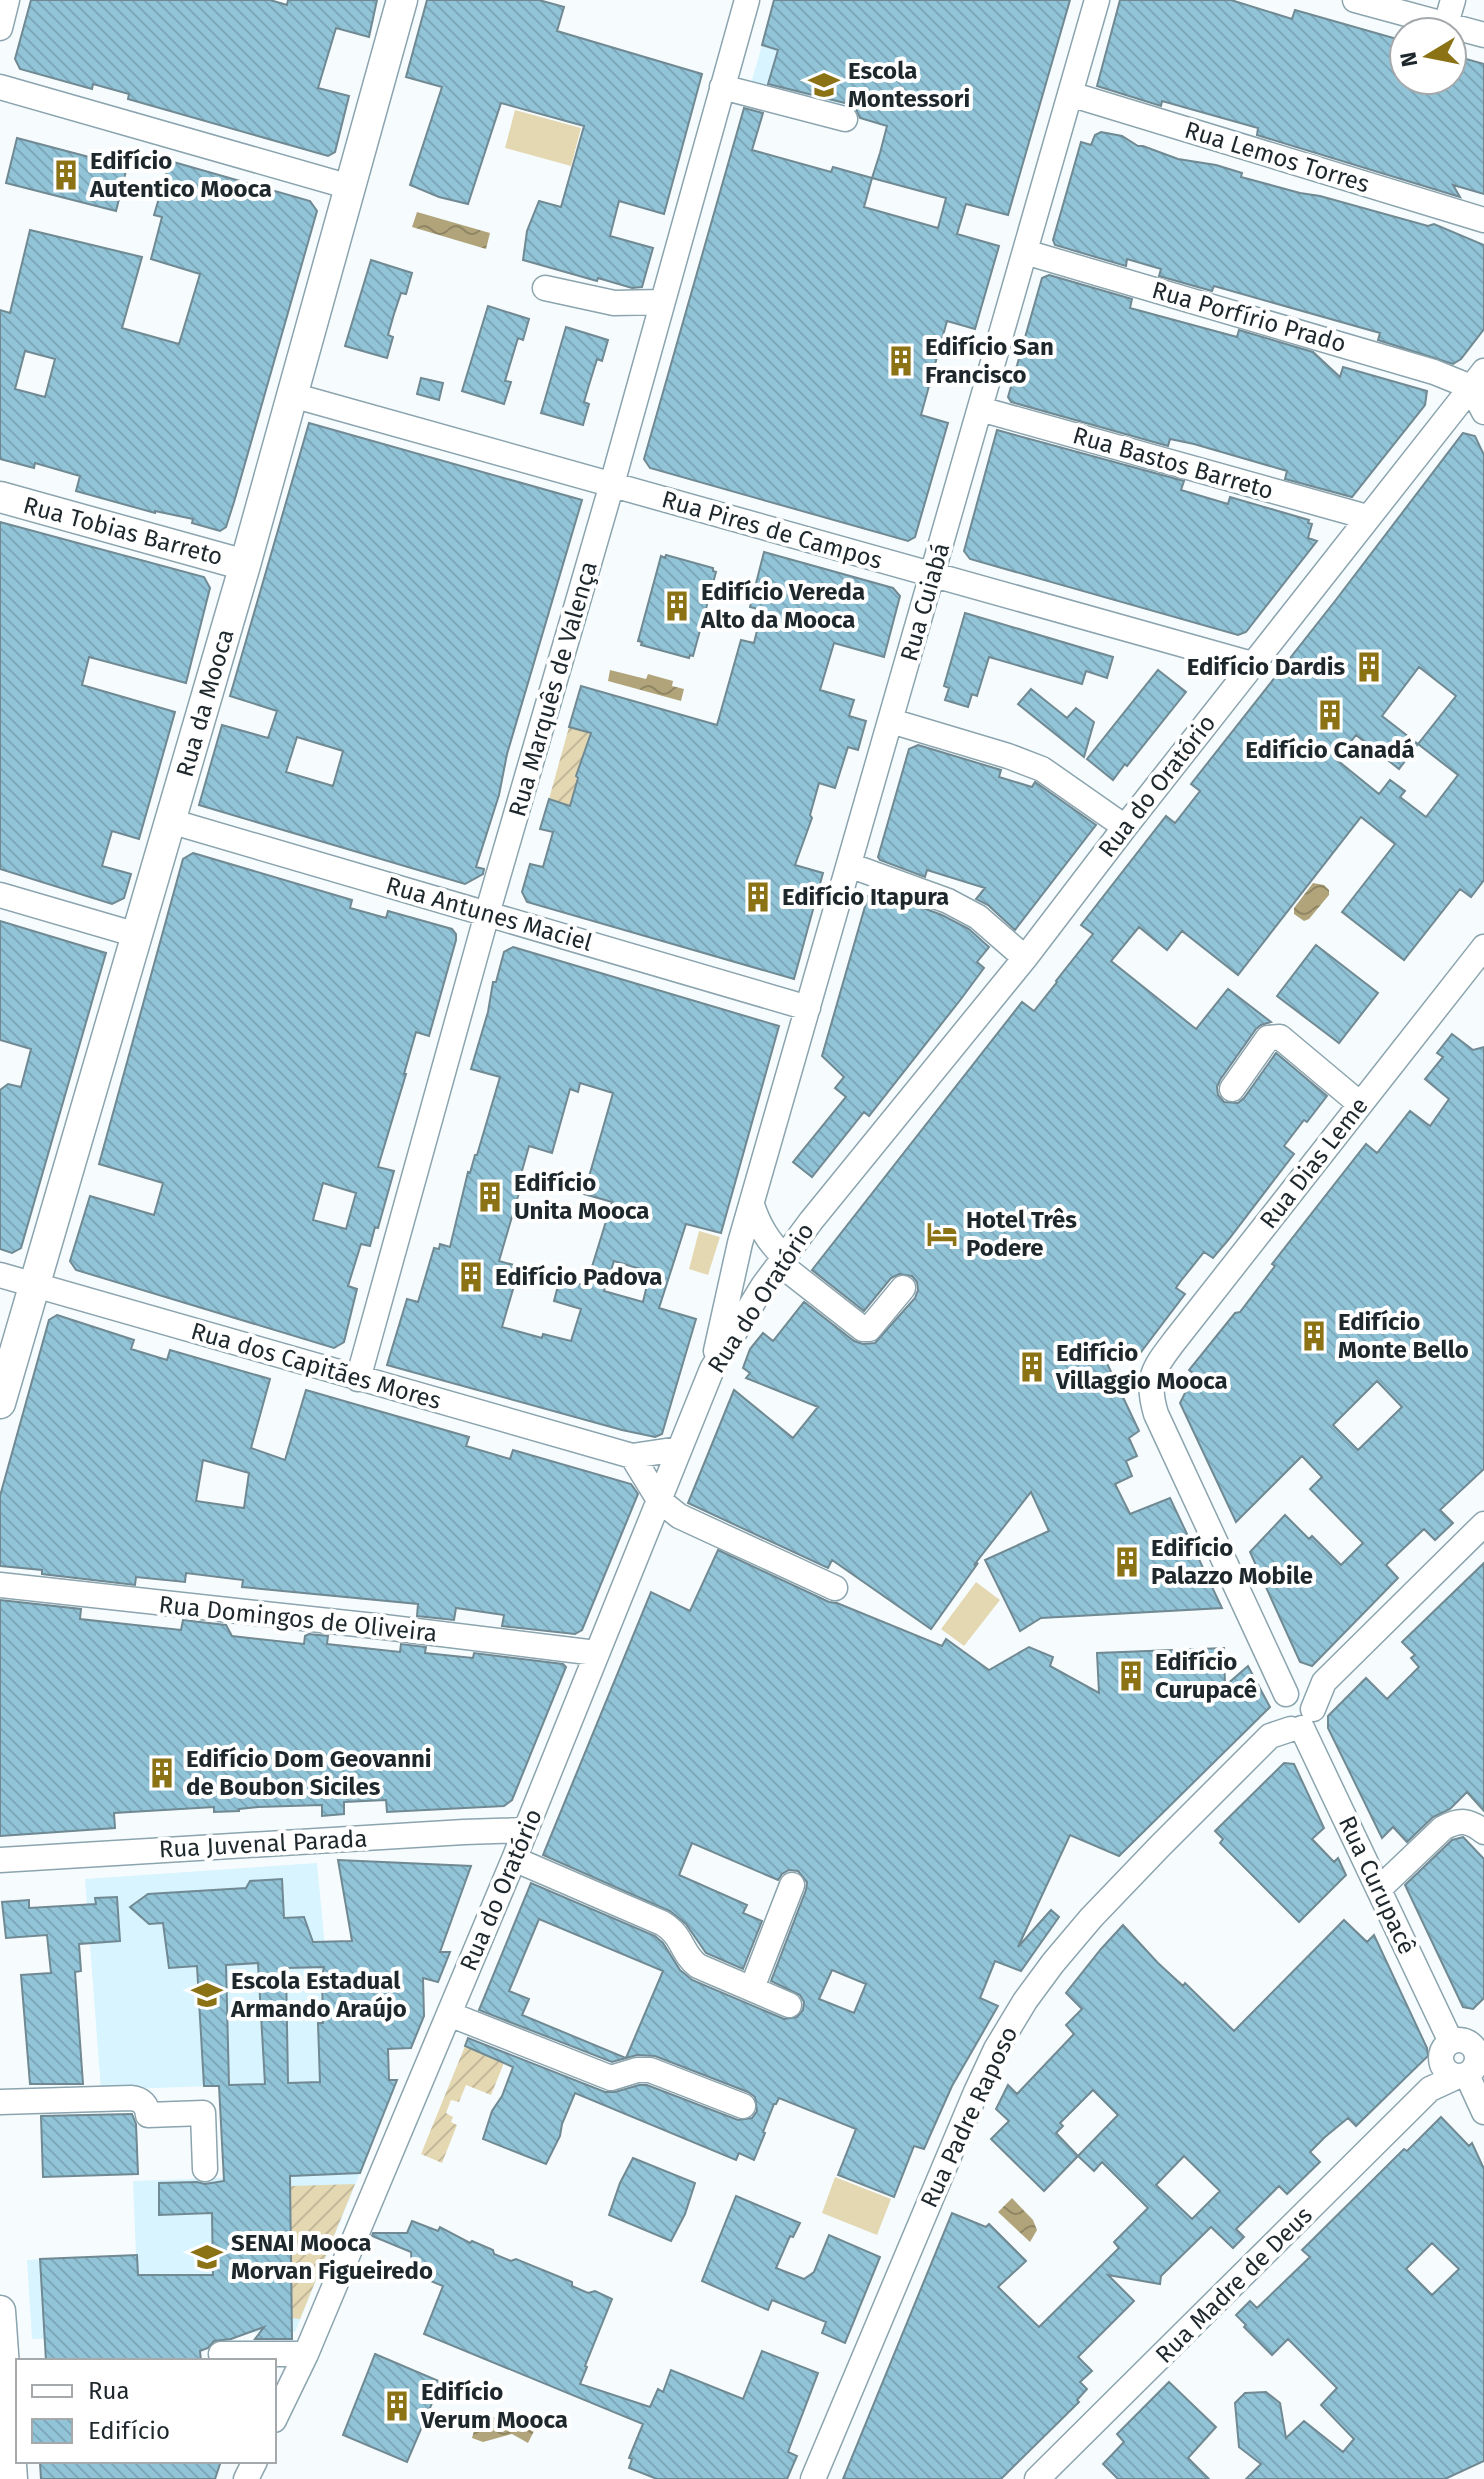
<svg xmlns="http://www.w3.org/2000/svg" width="1484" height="2479" font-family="'Fira Sans',sans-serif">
<defs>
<pattern id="garden-furrows" width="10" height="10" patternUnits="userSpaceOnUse" patternTransform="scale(2)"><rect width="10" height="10" fill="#e4d8b3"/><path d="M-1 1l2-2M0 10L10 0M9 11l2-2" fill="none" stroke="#c3b99a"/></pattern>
<pattern id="water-waves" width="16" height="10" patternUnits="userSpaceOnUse" patternTransform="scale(2)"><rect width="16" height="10" fill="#b1a47a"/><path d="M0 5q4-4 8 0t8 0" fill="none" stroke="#8f8664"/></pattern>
<pattern id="building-back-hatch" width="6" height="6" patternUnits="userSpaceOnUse" patternTransform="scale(2)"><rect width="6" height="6" fill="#92c4d8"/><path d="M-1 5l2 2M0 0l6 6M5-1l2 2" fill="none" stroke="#7da8ba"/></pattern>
</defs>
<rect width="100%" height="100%" fill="#f6fcfe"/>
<path fill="#d7f4ff" d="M762 45 898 84 887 126 750 87Z
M317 1863 326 1957 318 2023 320 2082 101 2090 85 1879Z
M360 2173 295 2332 152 2334 32 2339 27 2260 136 2255 133 2181Z"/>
<path fill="url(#garden-furrows)" d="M569 727 590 733 576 775 581 809 549 799Z
M465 2046 504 2063 491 2095 466 2085 459 2102 451 2100 446 2113 453 2117 451 2122 457 2125 442 2163 421 2154Z
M355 2184 300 2319 292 2318 291 2186Z"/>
<path fill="#e4d8b3" d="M515 110 581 128 571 166 505 148Z
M699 1231 720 1237 708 1275 689 1269Z
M976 1582 1000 1600 964 1646 941 1629Z
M835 2177 891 2199 877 2235 822 2213Z"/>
<path fill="url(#water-waves)" d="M417 212 490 233 486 249 412 227Z
M610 670 646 679 648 674 673 681 672 686 684 689 681 701 608 681Z
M1313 883 1324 885 1329 890V895L1309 919 1304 921 1294 914V908Z
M1012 2198 1033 2220 1037 2230 1030 2242 998 2212Z
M479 2412 534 2431 528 2443 512 2434 483 2442 472 2438Z"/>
<path fill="url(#building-back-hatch)" stroke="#708992" stroke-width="2" fill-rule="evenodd" d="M31 0H270L287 5 288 0H377L369 37 336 28 318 88 349 96 335 152 328 156 128 99 129 94 93 84 92 89 20 69 15 59Z
M427 0H539L564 7 557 31 702 74 664 214 619 201 610 236 653 248 642 287 632 288 598 278 597 281 523 260 527 231 539 201 561 207 584 126 501 103 468 204 439 197 410 185 442 87 406 77Z
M774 0H1070L1008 215 966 204 957 234 999 246 975 329 947 321 921 415 948 423 915 537 908 541 650 468 644 459 744 108 763 113 752 150 831 172 833 167 872 178 880 153 887 126 860 118 856 109 849 104 768 84 778 50 762 45ZM872 178 946 198 938 228 864 207Z
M1120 0H1231L1292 19 1295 10 1404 41V80H1452V55L1484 64V194L1453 185 1460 197 1257 135 1258 128 1162 101 1161 106 1097 86Z
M1101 132 1122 136 1138 146H1143L1178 159 1216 165 1242 173 1241 177 1300 193 1320 196 1428 226 1434 224 1484 245V329L1461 359 1453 364 1378 340 1380 333 1214 286 1212 291 1159 276 1161 269 1127 259 1126 266 1055 245 1053 240 1081 142 1091 145 1095 135Z
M17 138 127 167 116 211 6 183Z
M170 161 310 201 317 211 234 502 226 527 220 531 192 523 193 519 155 511V513L76 491 80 476 35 463 34 468 0 459V310L10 313 30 230 142 257 122 328 179 344 200 274 151 259 162 217 154 215ZM25 351 55 359 45 397 15 389Z
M371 260 412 273 406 294 401 293 394 314 388 335 393 337 387 358 345 346Z
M1049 275 1132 299 1130 308 1237 337 1239 330 1313 352 1340 377 1343 367 1427 391 1425 405 1352 497 1285 479 1287 471 1194 444 1170 439 1168 446 1011 402 1008 397 1042 278Z
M488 306 529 319 523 340 518 338 505 381 511 382 504 404 462 391Z
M566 327 608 340 602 361 597 359 589 385 584 402 589 404 583 425 541 413Z
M421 378 443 383 439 400 417 394Z
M309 423 582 500 507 754 499 795 476 867 484 869 483 874 465 884 199 805 222 725 268 738 277 711 230 696ZM297 737 343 751 333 786 286 772Z
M997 430 1184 481 1181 490 1228 504 1230 497 1309 520 1308 523 1312 524 1308 538 1317 541 1246 632 1238 635 970 559 964 551Z
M1463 433 1475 436 1484 455V880L1471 897 1460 889 1404 960 1342 912 1395 844 1361 817 1238 975 1182 931 1167 950 1139 927 1111 961 1196 1029 1228 989 1271 1022 1261 1025 1256 1029 1220 1080 1217 1087 1218 1095 1224 1102 1238 1103 1244 1098 1276 1053 1327 1096 1307 1122 1304 1120 1284 1146 1294 1154 1229 1239 1213 1258 1204 1252 1180 1282 1176 1288 1185 1294 1141 1352 1133 1345 1125 1355 1104 1357 1139 1431 1129 1438 1137 1456 1126 1461 1132 1476 1115 1484 1130 1514 1170 1498 1222 1608 1041 1618 1020 1631 985 1560 1049 1531 1031 1492 974 1565 978 1563 931 1629 832 1560 828 1568 688 1503 734 1390 793 1438 818 1407 746 1378 750 1373 743 1368 750 1349 763 1333 773 1341 804 1302 854 1341 863 1344 875 1343 915 1298 918 1290 917 1282 912 1276 899 1274 891 1278 864 1311 812 1270 1022 1002 1034 1011 1057 982 1056 981 1093 934 1081 925 1166 816 1175 823 1200 791 1191 784 1335 601ZM1419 667 1456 696 1418 744 1382 716ZM1356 735 1399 769 1418 744 1458 775 1426 817 1400 797 1405 791 1390 780 1379 794 1337 760Z
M0 522 204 577 210 588 186 683 89 657 82 685 175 712 139 839 112 831 102 866 131 874 124 898 112 904 0 869Z
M764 552 893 588 900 596 884 657 834 643 820 690 854 700 849 716 866 721 858 750 848 747 835 788 819 783 810 815 812 818 795 865 823 873 794 979 527 902 522 892 530 864 543 867 553 832 540 829 549 799 570 806 578 778 576 776 591 733 569 727 581 686 717 725 741 640 754 643 762 610 750 607Z
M666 555 713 568V571L716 572 693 656 690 655 689 658 641 645 642 642 638 641 661 556 665 558Z
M965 613 1113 657 1107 678 1086 671 1082 684 989 657 977 696 972 694 968 707 945 700 949 688 944 686Z
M1158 670 1186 692 1127 766 1125 764 1113 780 1087 759Z
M1031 689 1067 718 1076 708 1094 722 1084 757 1018 704Z
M918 745 1001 770 999 777 1032 787 1035 782 1096 825 1015 930 988 905 976 899 985 888 927 870 925 877 880 860 878 857 909 749Z
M193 853 352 900 350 908 386 918 388 911 452 929 456 934V940L429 1036 416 1032 404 1074H406L378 1167 394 1171 378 1228 375 1227 370 1246 361 1244 348 1286 357 1289 344 1342 334 1348 76 1270 70 1261 90 1196 154 1215 163 1183 99 1164 183 859ZM323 1183 356 1193 346 1229 313 1220Z
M877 891 942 915 969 929 989 947 977 962 984 968 961 999 869 1116 864 1112 812 1177 793 1162 846 1097 835 1088 844 1077 822 1056 868 896Z
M0 921 106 953 21 1248 12 1253 0 1249V1090L8 1084 21 1087 31 1049 0 1040Z
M1316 945 1378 993 1339 1043 1277 996Z
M513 947 779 1026 721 1233 686 1224 659 1308 696 1319 662 1434 655 1437 622 1430 387 1365 407 1299 418 1302 434 1248 439 1249 440 1244 450 1247 468 1172 470 1173 475 1155H477L500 1077 471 1069 488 1012 493 982H496L504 952ZM580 1083 613 1093 584 1194 612 1202 586 1286 560 1278 554 1301 581 1309 571 1341 543 1334 542 1338 502 1327 518 1272 513 1271 514 1265 499 1261 521 1186 518 1185 529 1146 552 1153 570 1089 578 1092ZM614 1261 650 1272 643 1302 604 1291Z
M1452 1034 1473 1050 1484 1047V1469L1440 1510 1453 1523 1435 1540 1424 1529 1386 1565 1398 1578 1312 1666 1300 1662 1250 1552 1285 1515 1309 1539 1312 1536 1341 1565 1363 1543 1310 1489 1322 1477 1302 1456 1236 1522 1180 1403 1185 1393 1198 1377 1189 1370 1235 1313 1240 1312 1275 1266 1272 1264 1366 1144 1377 1153 1410 1111 1430 1126 1449 1099 1425 1079 1443 1057 1437 1053ZM1377 1381 1402 1407 1358 1450 1333 1425Z
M57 1315 134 1340 131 1349 167 1360 170 1350 270 1379 251 1448 285 1460 306 1390 469 1437 466 1446 510 1459 513 1450 631 1484 638 1494 582 1630 575 1634 502 1626 504 1615 456 1608 454 1620 417 1616 418 1604 242 1587 243 1580 186 1573 185 1582 136 1577 135 1585 42 1574V1570L0 1566V1496L49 1320ZM203 1460 249 1473 244 1508 196 1501Z
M718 1550 829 1602 837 1603 942 1646 946 1639 989 1670 1029 1647 1053 1657 1050 1666 1099 1693 1097 1653 1224 1648 1225 1686 1248 1666 1270 1707 1119 1856 1070 1835 1018 1947 1051 1910 1059 1917 1021 1971 995 1961 980 1998 998 2006 952 2086 924 2149 914 2146 894 2197 838 2175 856 2129 779 2098 776 2104H774L763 2132 765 2133 754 2160 739 2153 736 2160 575 2093 562 2124 560 2136 546 2164 483 2139 492 2111 502 2096 513 2067 465 2046 468 2038 605 2092H615L639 2085H647L738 2120 752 2118 757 2111 755 2097 748 2092 655 2056 637 2055 626 2058 663 1971 539 1919 509 1991 529 1999 522 2015 626 2058 612 2062 479 2010 531 1883 655 1936 663 1943 680 1970 692 1980 784 2019 797 2017 803 2010 804 2002 800 1995 771 1981 806 1890 807 1882 798 1871 789 1870 782 1874 778 1880 692 1843 679 1875 747 1905 743 1913 762 1921 743 1969 706 1953 686 1924 670 1911 543 1855 651 1592 690 1611ZM832 1970 866 1984 854 2013 819 1999Z
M1484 1563V1811L1467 1792 1450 1809 1433 1817 1407 1842 1393 1827 1382 1838 1328 1728V1716L1366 1678 1387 1699 1419 1667 1411 1658 1415 1655 1402 1642Z
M0 1600 81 1609 80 1619 181 1630 183 1620 226 1625 232 1636 304 1644 305 1636 309 1634 328 1636 327 1644 400 1652 401 1644 426 1647 425 1653 473 1658 474 1653 563 1664 566 1667 512 1800 504 1806 387 1812 386 1800 344 1802V1814L322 1816V1805L258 1807 239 1809V1811L214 1812V1807L114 1813 115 1828 0 1836Z
M1284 1763 1294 1764 1324 1828 1312 1839 1334 1862 1338 1858 1346 1875 1299 1922 1220 1843 1223 1839 1215 1831Z
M1463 1837 1484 1859V1998L1473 2009 1463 2007 1405 1885 1452 1840Z
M338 1860 471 1866 440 1952H450L438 1982 423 1978 424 2016 411 2048 388 2049 389 2080H397L360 2173 290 2176 292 2339H255L264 2327 231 2339 214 2341 208 2348 200 2351 201 2361H46L40 2259 137 2255 138 2275H213L212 2213 159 2215V2183L197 2182 205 2184 224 2181 219 2086H204L197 1966 169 1968 163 1923 149 1924 130 1907 148 1894 246 1888 250 1881 282 1879 284 1918 304 1917 313 1942 352 1941ZM258 1963 265 2084 229 2085 226 1965ZM324 1967 322 1977 323 2023H318L320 2082 288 2083 286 1968Z
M117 1897 120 1941 79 1944 81 1971 75 1972 83 2084H30L21 1975 51 1973 47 1935 6 1938 2 1902 29 1900V1908L96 1904 95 1898Z
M1344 1920 1367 1942 1374 1935 1427 2048 1428 2056 1356 2126 1348 2118 1325 2137 1310 2152 1320 2162 1287 2194 1279 2186 1236 2229 1244 2237 1233 2248 1211 2227 1161 2276 1160 2284 1108 2275 1134 2301 1078 2357 1092 2371 1080 2382 1087 2389 1077 2400 1079 2402 1001 2479H843L952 2213 986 2227 989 2224 1026 2261 998 2287 1039 2327 1119 2248 1114 2242 1148 2208 1102 2162 1094 2171 1078 2156 1044 2191 991 2139 1009 2121 996 2109 1008 2085 1017 2094 1074 2034 1066 2025 1082 2009 1066 1993 1101 1949 1123 1925 1158 1963 1183 1986 1185 1983 1234 2031ZM1093 2090 1118 2115 1078 2156 1056 2133 1063 2126 1060 2123ZM1184 2156 1220 2191 1192 2219 1156 2185Z
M132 2114 136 2124 138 2174 43 2177 41 2116Z
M1441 2117 1469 2146 1472 2143 1484 2169V2461L1445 2479H1246L1261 2464 1239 2447 1235 2403 1245 2393 1266 2392 1280 2403 1286 2438 1304 2421 1343 2452 1354 2439 1321 2405 1337 2388 1288 2339 1272 2355 1244 2327 1246 2325 1236 2315 1250 2301 1257 2308 1284 2282 1310 2257 1302 2250 1404 2149 1407 2151ZM1432 2243 1459 2269 1432 2295 1406 2269Z
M633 2158 695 2183 685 2214 671 2241 609 2215 620 2183Z
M736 2196 800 2223 793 2237 790 2236 776 2268 804 2279 814 2272 829 2235 880 2257 845 2343 822 2333 826 2322 772 2300 768 2310 702 2281Z
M412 2221 438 2231 440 2227 470 2243 472 2241 493 2250 494 2254 511 2261 516 2259 572 2282V2286L588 2293 595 2291 612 2299 585 2366 587 2367 580 2384 650 2407 658 2389 663 2392 671 2370 743 2399 762 2351 818 2373 788 2452 797 2456 787 2479H657L629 2468 632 2459 629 2458 643 2424 424 2334 443 2286 416 2275 412 2266 411 2252 372 2236 373 2233H407Z
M375 2354 441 2382 407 2462 343 2435Z
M1169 2382 1216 2427 1188 2458 1209 2479H1118L1103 2464 1124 2442 1117 2434Z
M52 2461H221L215 2479H41L40 2463Z"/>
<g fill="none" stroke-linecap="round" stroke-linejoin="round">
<g stroke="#8ba4ae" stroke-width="27">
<path id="minor" d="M1355 0 1484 35
M1446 24 1453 0
M0 28 7 0
M0 87 350 187
M722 87 845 119
M1070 94 1484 220
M1025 252 1434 372 1471 387 1484 412
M545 288 614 303 662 302
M292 395 1252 664
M980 409 1367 517
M891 721 1008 756 1042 769 1125 827
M170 821 808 1008
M849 865 948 901 978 917 1025 958
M0 895 137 935
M1232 1089 1268 1038 1280 1037 1360 1104
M752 1205C759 1226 768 1241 784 1257
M780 1264 863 1329H869L903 1288
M0 1275 632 1456 679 1449
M716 1351 740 1243 1097 0
M358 1379 487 914 612 484 747 0
M632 1456 659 1500 679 1516 835 1588
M0 1585 384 1627 596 1653
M1286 1694 1156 1414C1145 1377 1154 1368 1176 1339L1484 947
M1313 1709 1324 1682 1484 1524
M1302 1728 1451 2042
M514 1859 662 1923C684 1936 680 1952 698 1966L789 2005
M0 1860 464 1832 526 1830
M1379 1889 1443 1828C1460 1819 1469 1820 1484 1832
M752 1988 792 1885
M449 2014 611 2078 637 2070H650L743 2106
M1441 2058a18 18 0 1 1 36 0a18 18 0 1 1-36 0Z
M1467 2075 1484 2112
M0 2102 131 2098C142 2099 147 2105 148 2115L203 2113 205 2169
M221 2354H306
M274 2420 306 2354 514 1859 712 1369 763 1286 811 1221 1025 958 1125 827 1484 371
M246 2479 255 2461
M813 2479 976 2092 996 2049 1025 2001 1053 1963 1091 1918 1160 1846 1270 1736 1291 1729
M1037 2479 1430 2089 1456 2077"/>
</g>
<g stroke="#8ba4ae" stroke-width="33">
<path id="major" d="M0 497 245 565
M0 1403 245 565 402 0
M0 2311 12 2479"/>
</g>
<use href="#minor" stroke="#fff" stroke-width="24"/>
<use href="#major" stroke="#fff" stroke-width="30"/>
</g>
<defs>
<g id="school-bare" transform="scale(2.4)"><path d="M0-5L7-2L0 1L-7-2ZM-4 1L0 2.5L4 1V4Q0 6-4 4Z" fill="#8b7215" stroke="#fff" stroke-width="2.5" paint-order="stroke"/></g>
<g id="building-bare" transform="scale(2.4)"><path d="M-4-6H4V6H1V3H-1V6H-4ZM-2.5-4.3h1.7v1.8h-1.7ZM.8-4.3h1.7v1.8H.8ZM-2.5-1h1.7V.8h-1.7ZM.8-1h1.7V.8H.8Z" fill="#8b7215" stroke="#fff" stroke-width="2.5" paint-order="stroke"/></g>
<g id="hotel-bare" transform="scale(2.4)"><path d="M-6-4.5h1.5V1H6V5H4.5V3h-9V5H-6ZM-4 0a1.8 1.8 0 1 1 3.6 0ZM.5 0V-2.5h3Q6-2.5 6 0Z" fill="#8b7215" stroke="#fff" stroke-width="2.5" paint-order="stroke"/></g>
<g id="university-bare" transform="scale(2.4)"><path d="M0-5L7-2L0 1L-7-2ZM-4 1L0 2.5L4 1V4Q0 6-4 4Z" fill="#8b7215" stroke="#fff" stroke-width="2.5" paint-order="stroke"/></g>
</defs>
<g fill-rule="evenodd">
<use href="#school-bare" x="824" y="85"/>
<use href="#building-bare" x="66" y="175"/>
<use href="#building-bare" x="901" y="361"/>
<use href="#building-bare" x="677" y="606"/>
<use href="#building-bare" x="1369" y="667"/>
<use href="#building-bare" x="1330" y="715"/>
<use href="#building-bare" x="758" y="897"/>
<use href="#building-bare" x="490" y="1197"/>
<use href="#hotel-bare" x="942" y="1234"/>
<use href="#building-bare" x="471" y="1277"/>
<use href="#building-bare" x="1314" y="1336"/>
<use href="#building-bare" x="1032" y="1367"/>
<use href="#building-bare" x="1127" y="1562"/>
<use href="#building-bare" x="1131" y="1676"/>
<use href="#building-bare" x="162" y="1773"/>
<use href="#school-bare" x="207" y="1995"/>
<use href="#university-bare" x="207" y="2257"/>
<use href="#building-bare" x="397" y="2406"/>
</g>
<g text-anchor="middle" stroke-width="8" stroke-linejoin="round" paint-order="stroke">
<g font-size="24" font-weight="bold" fill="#1e282c" stroke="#fff" text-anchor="start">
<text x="848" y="79">Escola<tspan x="848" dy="28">Montessori</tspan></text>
<text x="90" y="169">Edifício<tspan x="90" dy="28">Autentico Mooca</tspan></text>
<text x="925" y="355">Edifício San<tspan x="925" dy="28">Francisco</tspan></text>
<text x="701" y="600">Edifício Vereda<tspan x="701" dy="28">Alto da Mooca</tspan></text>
<text x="1345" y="675" text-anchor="end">Edifício Dardis</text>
<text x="1330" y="758" text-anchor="middle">Edifício Canadá</text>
<text x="782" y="905">Edifício Itapura</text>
<text x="514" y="1191">Edifício<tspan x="514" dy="28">Unita Mooca</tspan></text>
<text x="966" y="1228">Hotel Três<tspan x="966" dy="28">Podere</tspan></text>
<text x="495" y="1285">Edifício Padova</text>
<text x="1338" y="1330">Edifício<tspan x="1338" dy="28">Monte Bello</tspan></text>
<text x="1056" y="1361">Edifício<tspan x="1056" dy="28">Villaggio Mooca</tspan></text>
<text x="1151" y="1556">Edifício<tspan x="1151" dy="28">Palazzo Mobile</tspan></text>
<text x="1155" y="1670">Edifício<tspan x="1155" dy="28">Curupacê</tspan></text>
<text x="186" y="1767">Edifício Dom Geovanni<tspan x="186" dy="28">de Boubon Siciles</tspan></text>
<text x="231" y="1989">Escola Estadual<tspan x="231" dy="28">Armando Araújo</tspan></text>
<text x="231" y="2251">SENAI Mooca<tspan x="231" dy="28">Morvan Figueiredo</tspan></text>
<text x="421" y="2400">Edifício<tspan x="421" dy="28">Verum Mooca</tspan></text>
</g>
<g font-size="24" fill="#1e282c" stroke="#fff">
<text transform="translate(1277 157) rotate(17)" y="8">Rua Lemos Torres</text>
<text transform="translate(1249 317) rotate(16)" y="8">Rua Porfírio Prado</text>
<text transform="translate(1173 463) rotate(16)" y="8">Rua Bastos Barreto</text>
<text transform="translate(772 530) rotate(16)" y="8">Rua Pires de Campos</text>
<text transform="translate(123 531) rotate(15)" y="8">Rua Tobias Barreto</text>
<text transform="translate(925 602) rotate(-74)" y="8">Rua Cuiabá</text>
<text transform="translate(553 689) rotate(-74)" y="8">Rua Marquês de Valença</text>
<text transform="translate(205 703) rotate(-74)" y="8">Rua da Mooca</text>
<text transform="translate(1157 786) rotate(-52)" y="8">Rua do Oratório</text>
<text transform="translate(489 914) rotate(16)" y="8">Rua Antunes Maciel</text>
<text transform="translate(1314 1163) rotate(-52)" y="8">Rua Dias Leme</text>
<text transform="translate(761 1298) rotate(-57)" y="8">Rua do Oratório</text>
<text transform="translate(316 1366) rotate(16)" y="8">Rua dos Capitães Mores</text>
<text transform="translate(298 1619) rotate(6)" y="8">Rua Domingos de Oliveira</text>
<text transform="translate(263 1844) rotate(-3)" y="8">Rua Juvenal Parada</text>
<text transform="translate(1377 1885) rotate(65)" y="8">Rua Curupacê</text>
<text transform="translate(501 1890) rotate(-67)" y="8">Rua do Oratório</text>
<text transform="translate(969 2117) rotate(-65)" y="8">Rua Padre Raposo</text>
<text transform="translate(1234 2285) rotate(-45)" y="8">Rua Madre de Deus</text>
</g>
</g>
<rect x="16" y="2359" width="260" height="104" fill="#ffffff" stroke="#a5a9ab" stroke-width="2"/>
<rect x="32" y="2385" width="40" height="12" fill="#ffffff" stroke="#a5a9ab" stroke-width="2"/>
<text x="88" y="2399" font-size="24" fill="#1e282c">Rua</text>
<rect x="32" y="2419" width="40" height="24" fill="url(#building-back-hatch)" stroke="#a5a9ab" stroke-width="2"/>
<text x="88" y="2439" font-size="24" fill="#1e282c">Edifício</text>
<g transform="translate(1428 56) rotate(260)"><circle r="38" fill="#ffffff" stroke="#a5a9ab" stroke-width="2"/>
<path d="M0-6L14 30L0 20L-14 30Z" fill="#8b7215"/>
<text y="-12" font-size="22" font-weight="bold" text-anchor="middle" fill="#1e282c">N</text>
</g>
</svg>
